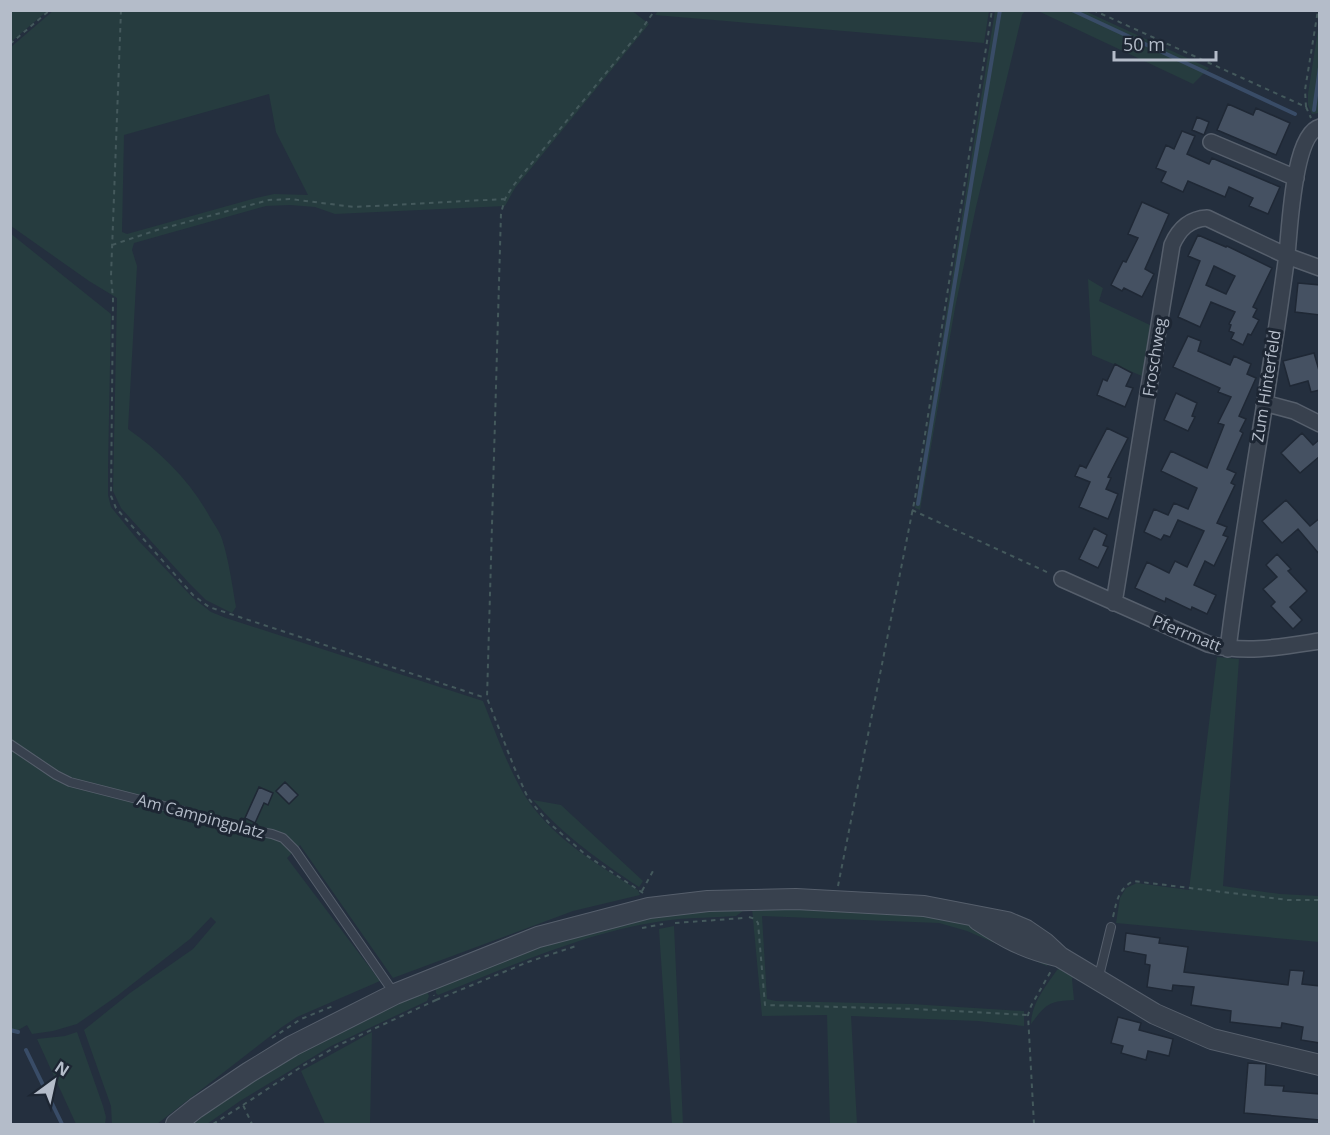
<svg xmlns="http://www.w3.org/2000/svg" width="1330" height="1135" font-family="'Open Sans',sans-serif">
<rect width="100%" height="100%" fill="#242f3e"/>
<path fill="#263c3f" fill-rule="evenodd" d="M11 10H47V11L11 42Z
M54 10H631L649 24 515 188 505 206 335 214 315 207 290 205 266 206 134 243 132 250 137 266 128 429C162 453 191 482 211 519 215 526 220 532 222 539 229 561 232 584 236 607L232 613 206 600 189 583 121 508 113 491 117 298 89 281 11 226V47ZM269 94 276 132 308 195 274 194 256 198 127 234 122 232 124 135Z
M658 11V10L989 11 984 43 655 15Z
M995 11H1025L1022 15 976 207 955 308 920 510 915 508Z
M1038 11H1085L1209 68 1193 84Z
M1319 23V113L1312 114 1308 105V94Z
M10 233 111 314 108 468V495L111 507 137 539 193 598 211 612 226 618 483 701C495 731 510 773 527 799 554 839 598 865 638 890L640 895 573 911 393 978 300 845 287 858 380 981 297 1017 282 1027 157 1124H112L111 1106 84 1030 130 993 193 949 216 922 211 917 190 939 117 996 77 1024 53 1031 32 1034 27 1025 11 1034Z
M1088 279 1103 288 1099 301 1150 325 1142 376 1092 355Z
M1217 657 1239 659 1223 886 1280 894 1319 896V942L1116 923 1120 898 1126 888 1137 883 1189 890Z
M533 800 561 805 643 881 639 887C600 861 564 836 533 800Z
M741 906 743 911 736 916C714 918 693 917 671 920 593 929 511 966 438 995L436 993V987L533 947 653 913Z
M754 906 904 912 970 924 1049 962 1047 966 967 931 939 923 762 916 767 999 776 1001 911 1004 1024 1011V1026L978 1021 851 1016 857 1124H830L827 1015 762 1016 752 908Z
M674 926 683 1124H672L659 929Z
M1060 968 1074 975 1072 979 1074 1000C1049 1001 1046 1004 1031 1024 1031 1004 1046 986 1057 970Z
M427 991 429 996 427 1001 331 1046 240 1101 207 1124H188L227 1095 345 1026Z
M77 1032 103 1106 106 1117 105 1124H76L37 1039 65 1036Z
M372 1032 370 1124H325L301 1071Z"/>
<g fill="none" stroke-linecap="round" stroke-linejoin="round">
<path stroke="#394c67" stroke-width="4" d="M1072 10 1295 114
M1314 110 1320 67
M918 504 1000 10
M10 1030 18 1032
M26 1050 62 1124"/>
</g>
<path fill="#455162" stroke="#1f2835" stroke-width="1.5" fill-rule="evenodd" d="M1228 104 1253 115 1256 108 1290 123 1276 155 1217 130Z
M1197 117 1209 122 1204 135 1192 130Z
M1182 131 1195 136 1187 154 1209 164 1212 158 1280 187 1268 214 1249 206 1253 198 1229 187 1225 197 1188 181 1183 192 1161 182 1166 172 1156 168 1166 145 1174 149Z
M1142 202 1169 214 1145 269 1154 274 1142 297 1124 288 1122 291 1111 285 1123 261 1126 262 1138 238 1128 234Z
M1198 235 1226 247 1227 246 1272 268 1253 307 1257 309 1253 317 1259 320 1251 335 1248 334 1243 345 1231 339 1234 333 1229 331 1231 325 1229 324 1235 312 1211 302 1200 327 1178 317 1200 261 1188 256ZM1214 266 1235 276 1226 294 1206 285Z
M1298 283 1320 285V315L1295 312Z
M1188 336 1201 341 1198 351 1230 365 1234 356 1251 364 1247 374 1256 378 1239 416 1246 419 1240 431 1243 433 1227 469 1236 473 1231 483 1235 485 1217 523 1227 527 1223 535 1228 537 1214 566 1205 561 1194 585 1216 595 1207 614 1192 607 1191 610 1166 598 1165 602 1135 588 1147 562 1169 573 1175 561 1187 567 1204 531 1178 520 1170 537 1164 535 1161 540 1144 532 1154 509 1168 515 1174 503 1188 509 1197 488 1161 471 1171 451 1207 468 1224 425 1218 423 1231 397 1218 392 1220 388 1173 367Z
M1314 353 1320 374V390L1311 392 1308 381 1290 386 1283 361Z
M1115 364 1132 373 1126 386 1133 388 1125 407 1097 395 1103 379 1107 381Z
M1176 393 1197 403 1192 416 1195 417 1188 431 1164 420Z
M1107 428 1128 438 1108 477 1111 478 1106 489 1118 494 1108 519 1079 507 1090 482 1075 476 1080 465 1086 468Z
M1302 433 1313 445 1320 439V456L1300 473 1281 453Z
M1286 500 1310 526 1320 518V555L1298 529 1282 543 1262 521Z
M1094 528 1107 535 1103 545 1108 547 1098 568 1079 559Z
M1277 554 1291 569 1288 571 1307 591 1290 607 1302 620 1293 629 1271 606 1275 602 1263 589 1277 577 1266 565Z
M285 782 298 795 289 804 276 791Z
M259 787 273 793 268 805 264 803 255 823 245 818Z
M1126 933 1160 938 1159 943 1188 947 1184 972 1288 985 1290 970 1304 971 1302 984 1320 986V1043L1301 1040 1303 1027 1282 1023 1281 1028 1230 1022 1231 1011 1191 1005 1194 987 1173 985 1172 991 1147 987 1150 965 1145 964 1146 955 1124 951Z
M1118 1017 1141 1023 1139 1030 1173 1039 1169 1056 1148 1051 1146 1060 1121 1053 1123 1046 1111 1043Z
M1248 1063 1266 1064 1265 1085 1284 1086 1283 1091 1320 1094V1120L1244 1113Z"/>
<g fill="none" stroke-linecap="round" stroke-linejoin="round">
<g stroke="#565f6c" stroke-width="10">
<path id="service" d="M10 744 56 775 70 782 180 810 234 827 272 834 283 838 295 850 394 993
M1098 980 1111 927"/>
</g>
<g stroke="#565f6c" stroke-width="18">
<path id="minor" d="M1211 142 1296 178
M1264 403 1294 411 1320 424
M1062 579 1208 644C1245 654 1281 647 1320 641
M1114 603 1172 245C1179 229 1189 219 1207 218L1287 256 1320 268
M1228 649C1244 517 1270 386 1287 254 1290 228 1293 134 1320 127"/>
</g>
<g stroke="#565f6c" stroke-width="22">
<path id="tertiary" d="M978 920C1006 938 1024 948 1057 956
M176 1124 196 1108 248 1073 292 1046 395 994 538 937 649 908 708 901 796 899 924 906 1007 922 1026 930 1045 943 1060 957 1155 1014 1212 1039 1320 1065"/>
</g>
<path stroke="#44595c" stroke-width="2" stroke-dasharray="4.5 4.5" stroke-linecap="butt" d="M121 10 111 276 113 299 111 496 116 508 193 595 209 607 486 698
M1093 10 1306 107 1305 90 1318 10
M10 44 50 10
M1306 107 1311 118
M112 245 157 230 269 200 290 199 354 207 504 199
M912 510 1049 573
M838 886 915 498 992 10
M642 891 653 871
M643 893 586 855 548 822 528 798 514 767 487 698 501 213 505 199 513 186 639 33 655 10
M749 917 755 919 758 923 765 1005 916 1009 1028 1015
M1113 917C1117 900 1118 890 1133 881L1288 900H1320
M675 923 744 918
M642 928 663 924
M436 1000 528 962 576 946
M272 1038 301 1019 333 1006
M243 1105 301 1067 339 1045 436 1000 434 995
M213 1124 243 1105 252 1124
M1034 1124 1028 1015 1031 1006 1051 971"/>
<use href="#service" stroke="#38414e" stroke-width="8"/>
<use href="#minor" stroke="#38414e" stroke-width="15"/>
<use href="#tertiary" stroke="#38414e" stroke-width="20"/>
</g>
<g text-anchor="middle" stroke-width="6" stroke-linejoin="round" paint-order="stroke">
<g font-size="16" fill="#b4bcc9" stroke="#1d2633">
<text transform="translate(1154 357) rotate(-81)" y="6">Froschweg</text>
<text transform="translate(1266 386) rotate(-81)" y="6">Zum Hinterfeld</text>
<text transform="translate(1187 633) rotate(22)" y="6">Pferrmatt</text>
<text transform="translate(201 816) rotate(15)" y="6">Am Campingplatz</text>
</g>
</g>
<rect width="1330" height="1135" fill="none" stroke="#b4bcc9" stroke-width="24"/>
<g transform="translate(54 1081) rotate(33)" stroke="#1d2633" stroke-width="4.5" paint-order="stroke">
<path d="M0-4.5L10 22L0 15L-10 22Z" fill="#b4bcc9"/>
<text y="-9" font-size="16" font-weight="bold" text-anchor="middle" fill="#b4bcc9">N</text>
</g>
<path d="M1114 51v9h102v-9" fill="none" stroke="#b4bcc9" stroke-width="3"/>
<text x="1123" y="51" font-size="18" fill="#b4bcc9" stroke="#1d2633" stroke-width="4.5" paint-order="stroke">50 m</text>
</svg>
